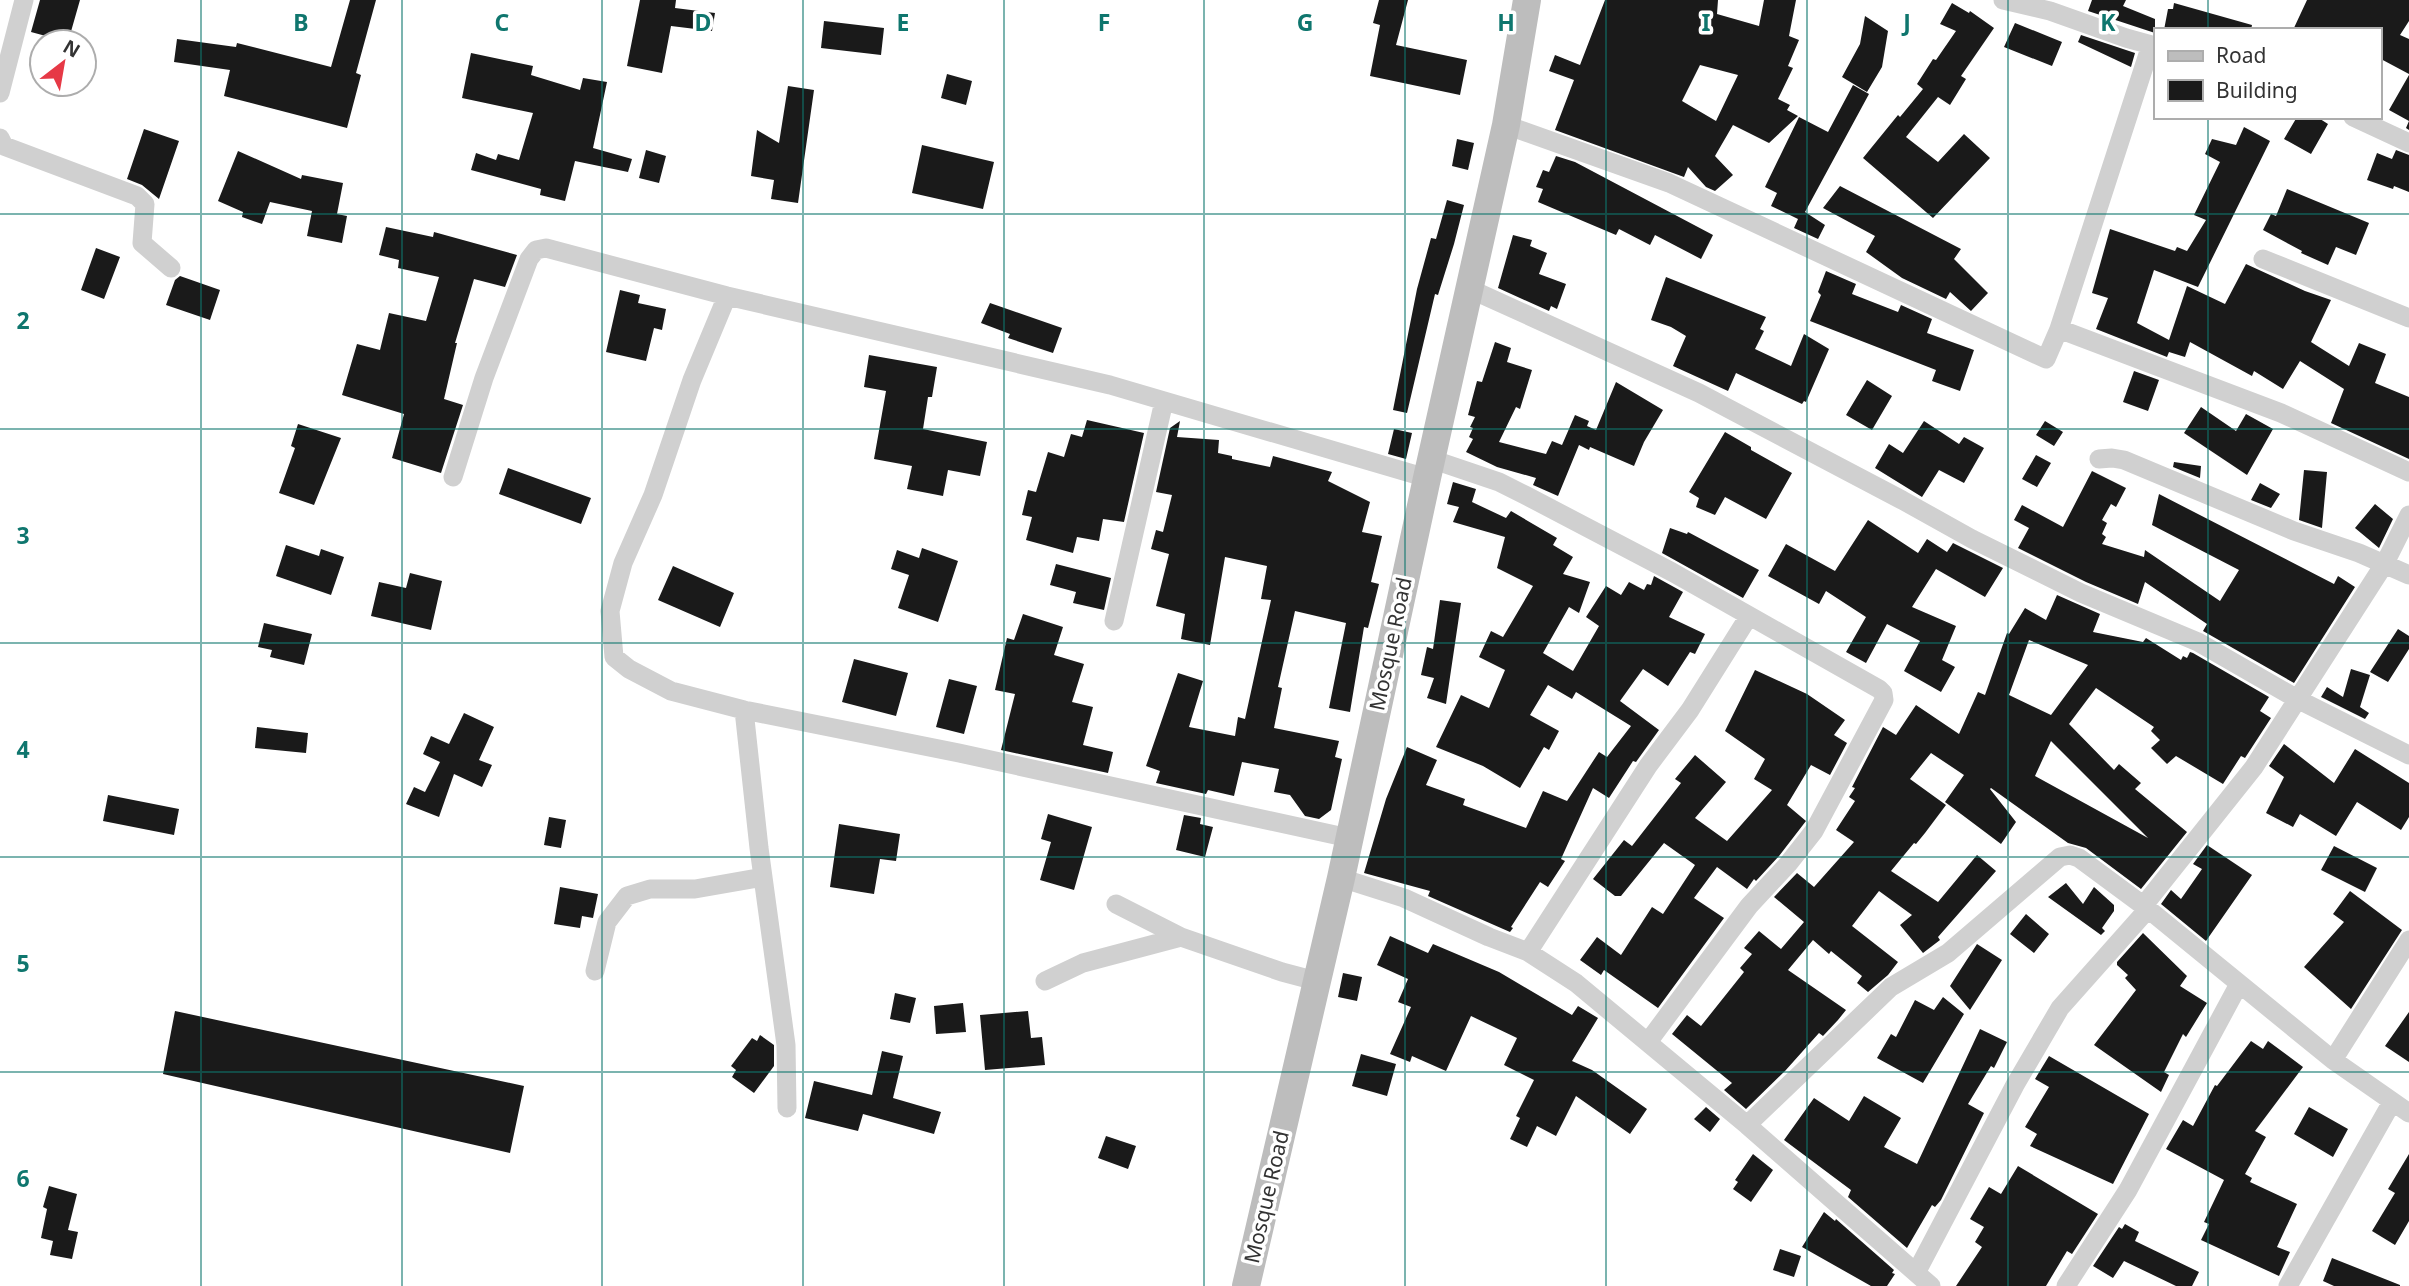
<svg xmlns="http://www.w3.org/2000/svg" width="2409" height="1286" font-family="'Noto Sans',sans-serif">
<rect width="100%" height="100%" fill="#fff"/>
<path fill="#1a1a1a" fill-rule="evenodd" d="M40 0H80L68 42 31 32Z
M350 0H376L356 73 361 75 347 128 224 96 230 70 174 62 177 39 236 47 237 43 331 67Z
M640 0H676L675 8 715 13 712 31 671 26 662 73 627 66Z
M1379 0H1408L1396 45 1467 60 1460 95 1370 76 1380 25 1373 23Z
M1605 0H1718L1717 14 1759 26 1764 0H1796L1789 36 1799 40 1788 66 1793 68 1778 99 1790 105 1787 110 1798 116 1769 143 1733 125 1715 156 1733 175 1715 191 1706 187 1688 167 1684 177 1555 130 1574 80 1549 71 1555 55 1580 65ZM1700 65 1738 75 1716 121 1682 101Z
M2092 0H2126L2123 6 2155 19V33L2088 11Z
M2307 0H2409V21L2400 35 2409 39V74L2379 58V30H2293Z
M1952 3 1969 13 1970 11 1994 28 1961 76 1966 79 1950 105 1938 97 1906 137 1938 162 1964 134 1990 158 1933 218 1863 158 1898 115 1900 117 1923 89 1917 84 1933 59 1936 60 1956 31 1940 24Z
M2174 3 2252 25 2251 30H2164L2168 9H2173Z
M1865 16 1888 31 1882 67 1867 92 1842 77 1860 44Z
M824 21 884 28 881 55 821 48Z
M2015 23 2062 42 2052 66 2004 47Z
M2081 35 2135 53 2131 67 2078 42Z
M471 53 533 66 531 75 580 90 583 78 607 82 593 148 632 159 628 172 575 161 565 201 540 195 541 189 471 170 476 153 496 160 498 154 519 160 533 113 462 98Z
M947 74 972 81 966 105 941 98Z
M2409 75V130L2406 128 2409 121 2389 110Z
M1853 85 1869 94 1805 212 1825 225 1818 239 1794 228 1798 219 1771 206 1777 193 1765 187 1799 117 1828 132Z
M788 86 814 90 798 203 771 199 774 180 751 176 757 130 779 143Z
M2297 117H2317L2328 124 2311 154 2284 139Z
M2244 127 2270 141 2198 287 2154 270 2137 323 2169 340 2187 286 2225 304 2246 264 2305 291 2331 300 2311 342 2349 366 2359 343 2386 354 2375 383 2409 397V459L2331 423 2344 389 2300 361 2283 389 2254 371 2252 376 2190 342 2185 357 2169 352 2167 357 2096 329 2108 298 2092 293 2110 229 2175 251 2177 247 2187 251 2206 220 2194 215 2220 162 2205 154 2212 139 2236 145Z
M144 129 179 141 159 199 142 185 127 179Z
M1457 139 1474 143 1468 170 1452 166Z
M922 145 994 162 983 209 912 193Z
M646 150 666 156 659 183 639 178Z
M2396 150 2409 155V192L2394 186 2393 189 2367 180 2377 153 2392 159Z
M238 151 301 179 302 175 343 183 337 214 347 216 342 243 307 236 312 211 270 202 262 224 242 217 243 212 218 201Z
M1556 156 1575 162 1713 235 1701 259 1655 235 1650 245 1619 229 1616 235 1538 202 1543 189 1536 187 1543 170 1549 172Z
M1840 186 1961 249 1954 259 1988 293 1971 311 1950 292 1946 299 1902 278 1866 252 1875 236 1823 208Z
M2287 189 2369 223 2356 255 2336 247 2328 265 2301 253 2302 251 2263 230 2271 214 2276 216Z
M1447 200 1464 205 1454 244 1438 295 1435 294 1407 413 1393 410 1417 289 1431 238 1436 239Z
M386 227 433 237 434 232 517 255 505 287 474 279 455 343H457L444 399 463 405 441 473 392 458 404 414 342 395 357 344 380 350 389 313 426 321 439 277 398 268 399 260 379 255Z
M1513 235 1532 240 1530 246 1547 253 1539 274 1566 284 1557 309 1551 306 1549 311 1498 288Z
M96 248 120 257 104 299 81 290Z
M1826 271 1856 284 1852 294 1898 312 1901 305 1932 319 1927 333 1974 350 1960 391 1932 381 1936 370 1810 321 1821 295 1818 292Z
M180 276 220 290 210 320 166 305 175 280Z
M1666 277 1766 317 1760 329 1764 331 1755 349 1791 366 1804 334 1829 349 1806 402 1804 401 1802 404 1736 373 1728 391 1673 366 1686 336 1671 327 1651 320Z
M620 290 640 295 638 303 666 309 662 330 654 328 646 361 606 352Z
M990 303 1062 328 1053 353 1008 338 1010 334 981 323Z
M1495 342 1511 348 1507 362 1532 370 1520 409 1516 407 1499 442 1546 454 1552 441 1562 445 1575 415 1589 421 1587 426 1596 430 1616 382 1663 410 1644 442 1634 466 1590 447 1589 450 1579 445 1558 496 1533 485 1536 478 1497 467 1466 452 1473 439 1469 437 1473 428 1470 427 1475 417 1468 415 1477 381 1482 382Z
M869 355 937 367 932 397H928L923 429 987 442 980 476 948 470 943 496 907 489 912 466 874 459 886 391 864 387Z
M2134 371 2159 380 2148 411 2123 402Z
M1867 380 1892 396 1872 430 1846 415Z
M2201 407 2236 431 2246 414 2273 429 2247 475 2184 433Z
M1087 420 1144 433 1124 522 1103 519 1099 541 1077 537 1073 553 1026 540 1032 517 1022 515 1028 490 1036 492 1048 452 1064 457 1071 434 1082 437Z
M1180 421 1177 437 1219 440 1218 453 1232 456V459L1270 467 1273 456 1332 472 1328 481 1370 502 1362 532 1382 536 1371 582 1379 584 1368 628 1364 627 1350 712 1329 708 1346 623 1295 611 1278 687 1282 688 1274 728 1339 741 1335 757 1342 759 1331 810 1319 819 1305 816 1290 795 1274 792 1279 769 1242 762 1234 796 1208 790 1206 794 1156 783 1160 771 1146 766 1178 673 1203 681 1189 727 1235 736 1238 717 1245 719 1271 600 1261 599 1267 566 1225 557 1210 645 1181 639 1185 614 1156 606 1169 554 1151 549 1156 530 1163 532 1172 495 1156 492 1170 428Z
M1924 421 1959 444 1964 437 1984 448 1964 483 1939 470 1922 497 1875 468 1889 444 1903 453Z
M2045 421 2063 432 2054 446 2036 435Z
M298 424 341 438 314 505 279 493 295 448 291 446Z
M1394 429 1412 433 1406 459 1388 454Z
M1725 432 1751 447V450L1792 473 1766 519 1725 497 1715 515 1696 507 1699 498 1689 492Z
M2036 455 2051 463 2037 487 2022 479Z
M2174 462 2201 466 2200 478 2173 467Z
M508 468 591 498 581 524 499 494Z
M2304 470 2327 472 2322 528 2299 520Z
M2092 471 2126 488 2116 507 2111 504 2102 520 2107 523 2102 534 2106 537 2102 544 2144 557 2145 550 2220 601 2239 570 2152 525 2159 494 2334 584 2338 576 2355 587 2294 683 2203 631 2207 624 2145 582 2138 604 2086 582 2018 548 2029 528 2014 520 2022 505 2063 527Z
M1453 482 1476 489 1472 502 1506 518 1511 511 1557 538 1553 545 1573 557 1563 574 1590 582 1579 613 1569 607 1543 653 1573 671 1599 626 1586 617 1606 586 1621 595 1629 582 1644 590 1647 584 1651 585 1654 576 1683 592 1669 617 1705 634 1695 654 1690 652 1668 686 1643 669 1620 701 1659 730 1636 762 1633 761 1609 798 1593 788 1561 859 1565 861 1548 887 1540 882 1511 927 1513 928 1510 932 1428 896 1430 891 1364 873 1386 799 1407 747 1437 760 1426 785 1465 799 1463 805 1526 828 1543 791 1567 801 1599 752 1607 757 1631 726 1576 692 1572 699 1548 685 1530 715 1559 731 1549 750 1544 747 1520 788 1483 766 1436 747 1461 695 1489 708 1505 670 1479 657 1491 631 1503 637 1533 586 1497 568 1505 537 1453 522 1459 507 1447 504Z
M2260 483 2280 494 2271 508 2251 500Z
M2375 504 2393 519 2379 548 2355 528Z
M1868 520 1918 553 1927 539 1947 552 1953 543 2003 568 1985 597 1936 569 1912 607 1956 626 1942 660 1955 667 1941 692 1904 671 1920 641 1887 624 1866 663 1846 652 1866 617 1826 591 1819 604 1768 576 1786 544 1835 571Z
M1670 528 1687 534 1688 532 1759 570 1743 598 1662 553Z
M286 545 319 556 321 549 344 557 331 595 276 576Z
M922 548 958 561 938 622 898 608 909 575 891 569 897 550 919 558Z
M1056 564 1111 578 1104 610 1073 603 1076 592 1050 585Z
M673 566 734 593 720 627 658 600Z
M410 573 442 581 431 630 371 616 379 582 406 588Z
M2057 595 2100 614 2093 632 2143 642 2146 638 2181 660 2183 656 2187 658 2190 652 2193 653 2269 697 2260 711 2271 718 2245 758 2241 756 2223 784 2176 756 2167 764 2151 748 2160 740 2151 731 2154 727 2096 688 2069 724 2114 770 2119 764 2141 783 2135 789 2187 832 2141 889 2086 848 2068 843 1991 788 1990 789 2016 822 2001 844 1945 802 1964 775 1931 753 1910 779 1946 805 1925 833 1916 844 1914 843 1891 871 1938 902 1977 855 1996 871 1938 937 1940 940 1923 953 1900 925 1912 915 1879 891 1852 926 1898 962 1888 975 1868 992 1857 983 1862 976 1831 951 1829 954 1813 940 1788 970 1846 1010 1838 1020 1823 1036 1819 1033 1785 1071 1746 1109 1724 1090 1732 1083 1672 1034 1687 1015 1701 1026 1744 972 1740 968 1752 954 1744 948 1759 931 1781 949 1804 922 1774 897 1797 873 1814 887 1854 842 1836 830 1855 801 1849 797 1855 788 1852 787 1883 727 1896 735 1916 705 1959 734 1978 692 1985 695 2007 633 2009 634 2025 608 2046 620ZM2029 640 2088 665 2051 715 2009 695ZM2051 741 2148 838 2035 776Z
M1440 600 1461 603 1446 704 1427 698 1434 678 1421 675 1427 647 1433 649Z
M1023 614 1063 627 1054 655 1084 664 1072 702 1093 707 1083 745 1113 752 1108 773 1001 750 1015 694 995 690 1007 638 1014 640Z
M264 623 312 634 304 665 270 657 272 650 258 647Z
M2398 629 2409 636V649L2388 682 2370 672Z
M854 659 908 673 896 716 842 702Z
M2351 669 2370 675 2360 707 2369 713 2365 719 2321 697 2327 687 2343 697Z
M1755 670 1807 694 1845 720 1834 735 1847 743 1830 775 1811 765 1787 805 1806 821 1779 856 1756 881 1754 879 1747 889 1717 867 1694 898 1724 918 1658 1008 1604 970 1601 975 1580 960 1597 937 1621 955 1652 907 1663 914 1695 865 1664 843 1621 896H1615L1593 879 1624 840 1632 846 1681 783 1675 779 1695 755 1726 782 1695 818 1727 841 1772 790 1754 779 1765 759 1725 731Z
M949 679 977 686 964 734 936 727Z
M464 713 494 727 479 760 492 765 482 787 454 774 439 817 406 804 414 787 425 792 440 762 423 754 431 736 449 744Z
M257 727 308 733 306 753 255 748Z
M2284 744 2334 783 2355 749 2409 783V817L2401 830 2357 802 2336 836 2300 814 2293 827 2266 813 2284 777 2269 766Z
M108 795 179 809 174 835 103 821Z
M1048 814 1092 827 1074 890 1040 880 1051 842 1041 839Z
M1184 815 1201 818 1200 824 1213 827 1205 857 1176 850Z
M549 817 566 820 561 848 544 845Z
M839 824 900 834 896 861 880 859 874 894 830 887Z
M2207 845 2252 875 2206 941 2161 904 2171 890 2181 899 2202 869 2193 864Z
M2334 846 2377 868 2365 892 2321 870Z
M2066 883 2083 904 2094 887 2114 905V911L2102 928 2105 931 2101 935 2048 897Z
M560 887 598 894 593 918 582 916 580 928 554 924Z
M2350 891 2402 930 2351 1009 2304 967 2344 922 2333 914Z
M2026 914 2049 934 2034 953 2010 934Z
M2143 933 2187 976 2180 986 2207 1003 2186 1037 2183 1034 2164 1072 2169 1075 2161 1092 2094 1045 2136 990 2125 978 2128 975 2117 965V962Z
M1390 936 1428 953 1433 944 1499 972 1572 1015 1578 1006 1598 1018 1572 1061 1592 1070 1647 1109 1630 1134 1576 1096 1556 1136 1537 1126 1527 1147 1510 1139 1520 1118 1516 1116 1534 1080 1504 1065 1517 1038 1471 1016 1446 1071 1412 1056 1410 1062 1390 1054 1411 1007 1398 1002 1408 979 1377 965Z
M1977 944 2002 960 1970 1010 1950 986Z
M1343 973 1362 977 1357 1001 1338 997Z
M895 993 916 998 910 1023 890 1019Z
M1943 997 1964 1014 1923 1083 1877 1058 1891 1034 1896 1037 1915 1000 1934 1010Z
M963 1003 966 1032 936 1034 934 1006Z
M175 1011 524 1086 510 1153 163 1074Z
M1028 1011 1031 1038 1042 1037 1045 1065 985 1070 980 1015Z
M2409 1012V1062L2385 1046Z
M1980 1029 2007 1042 1994 1068 1991 1066 1968 1104 1984 1113 1941 1200 1935 1207 1932 1205 1907 1248 1848 1197 1851 1190 1784 1140 1814 1098 1849 1121 1864 1096 1901 1118 1884 1147 1917 1164Z
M760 1035 774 1045V1066L754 1093 732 1077 736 1070 731 1066 752 1038 757 1041Z
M2251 1041 2263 1049 2268 1041 2303 1067 2255 1131 2266 1137 2245 1174 2252 1178 2250 1182 2297 1204 2277 1247 2290 1252 2279 1276 2201 1240 2209 1224 2204 1222 2224 1180 2166 1149 2183 1120 2193 1126 2215 1085 2217 1086Z
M882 1051 903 1056 893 1098 941 1112 934 1134 863 1114 858 1131 805 1118 814 1081 872 1095Z
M1361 1054 1396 1064 1387 1096 1352 1086Z
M2049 1056 2149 1114 2113 1184 2030 1146 2037 1134 2025 1127 2049 1087 2035 1079Z
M1706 1107 1720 1119 1710 1132 1694 1119Z
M2309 1107 2348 1129 2333 1157 2294 1134Z
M1106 1136 1136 1146 1128 1169 1098 1158Z
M1753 1154 1773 1170 1751 1202 1733 1189 1738 1182 1735 1180Z
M2409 1154V1221L2395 1245 2372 1231 2395 1193 2388 1189Z
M2018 1166 2098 1214 2072 1254 2067 1251 2046 1286H1956L1982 1247 1975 1242 1984 1227 1970 1219 1989 1187 2001 1194Z
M49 1186 77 1194 68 1230 78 1232 72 1259 50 1255 53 1241 41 1238 47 1209 43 1207Z
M1824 1212 1835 1221 1836 1219 1894 1270 1892 1273 1895 1274 1887 1286H1871L1802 1247Z
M2125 1224 2139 1232 2135 1241 2199 1272 2192 1286H2176L2124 1261 2113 1278 2093 1266 2119 1227 2122 1229Z
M1780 1249 1801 1256 1794 1277 1773 1270Z
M2332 1258 2400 1285V1286H2334L2323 1281Z"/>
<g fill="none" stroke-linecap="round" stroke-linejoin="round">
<path stroke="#d0d0d0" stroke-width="19" d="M2003 0 2050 11 2126 38 2155 46
M0 93 24 0
M2353 117 2409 143
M1506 125 1669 183 2046 359 2059 329 2151 45
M0 138 4 146 137 196 145 204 142 243 171 268
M2263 259 2409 318
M1470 289 1699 393 1902 500 1972 539 2081 593 2198 642 2299 700 2409 755
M727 296 692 380 653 495 623 563 610 611 614 657 629 669 671 691 744 710 959 753 1349 838
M2059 329 2281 413 2409 472
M1431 459 1499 482 1525 495 1672 572 1879 689 1883 693 1884 700 1814 831 1788 864 1749 906 1648 1042
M2099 459 2112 458 2124 460 2294 531 2359 553 2409 575
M453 477 484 378 529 259 536 250 546 248 727 296 1110 385 1427 478
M1114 621 1164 401
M744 710 759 848 786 1045 787 1108
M1341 878 1404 898 1489 937 1528 952 1576 983 1747 1125 1931 1286
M1116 904 1181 937 1282 972 1316 981
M2144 905 2254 767 2385 563 2409 515
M1528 952 1648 766 1690 710 1749 616
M595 971 607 922 627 896 650 889H695L763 877
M1045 981 1083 963 1181 937
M2333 1060 2409 940
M1747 1125 1891 987 1948 953 2060 857 2070 855 2079 858 2148 909
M1916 1273 2015 1085 2060 1008 2148 909 2333 1060 2409 1113
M2066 1286 2128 1190 2239 984
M2288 1286 2392 1102"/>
<path stroke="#bdbdbd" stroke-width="28" d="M1246 1286 1341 878 1427 478 1506 125 1527 0"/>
</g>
<path fill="none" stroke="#0f766e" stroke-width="2" stroke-opacity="0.55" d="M201 0V1286M402 0V1286M602 0V1286M803 0V1286M1004 0V1286M1204 0V1286M1405 0V1286M1606 0V1286M1807 0V1286M2008 0V1286M2208 0V30M2208 117V1286M0 214H2409M0 429H2409M0 643H2409M0 857H2409M0 1072H2409"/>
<g text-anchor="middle" stroke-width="7" stroke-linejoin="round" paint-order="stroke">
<g font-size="21" fill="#333" stroke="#fff">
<text transform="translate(1391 644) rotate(-78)" y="7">Mosque Road</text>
<text transform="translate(1267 1197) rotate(-77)" y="7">Mosque Road</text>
</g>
</g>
<g font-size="23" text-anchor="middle" font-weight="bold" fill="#0f766e" stroke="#fff" stroke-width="7" stroke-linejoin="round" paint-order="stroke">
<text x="301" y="31">B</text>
<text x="502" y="31">C</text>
<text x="703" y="31">D</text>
<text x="903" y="31">E</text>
<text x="1104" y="31">F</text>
<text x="1305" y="31">G</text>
<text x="1506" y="31">H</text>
<text x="1706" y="31">I</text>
<text x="1907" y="31">J</text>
<text x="2108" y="31">K</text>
<text x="23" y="329">2</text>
<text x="23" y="544">3</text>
<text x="23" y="758">4</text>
<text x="23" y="972">5</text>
<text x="23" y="1187">6</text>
</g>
<rect x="2154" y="28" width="228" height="91" fill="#ffffff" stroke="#adadad" stroke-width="2"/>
<rect x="2168" y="51" width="35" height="10" fill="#bdbdbd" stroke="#adadad" stroke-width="2"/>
<text x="2216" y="63" font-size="21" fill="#333333">Road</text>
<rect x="2168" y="80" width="35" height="21" fill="#1a1a1a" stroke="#adadad" stroke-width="2"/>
<text x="2216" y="98" font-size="21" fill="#333333">Building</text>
<g transform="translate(63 63) rotate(31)"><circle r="33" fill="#ffffff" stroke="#adadad" stroke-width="2"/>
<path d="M0-5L12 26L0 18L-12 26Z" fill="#e63946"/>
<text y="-10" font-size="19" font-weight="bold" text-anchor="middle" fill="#333333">N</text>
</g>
</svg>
